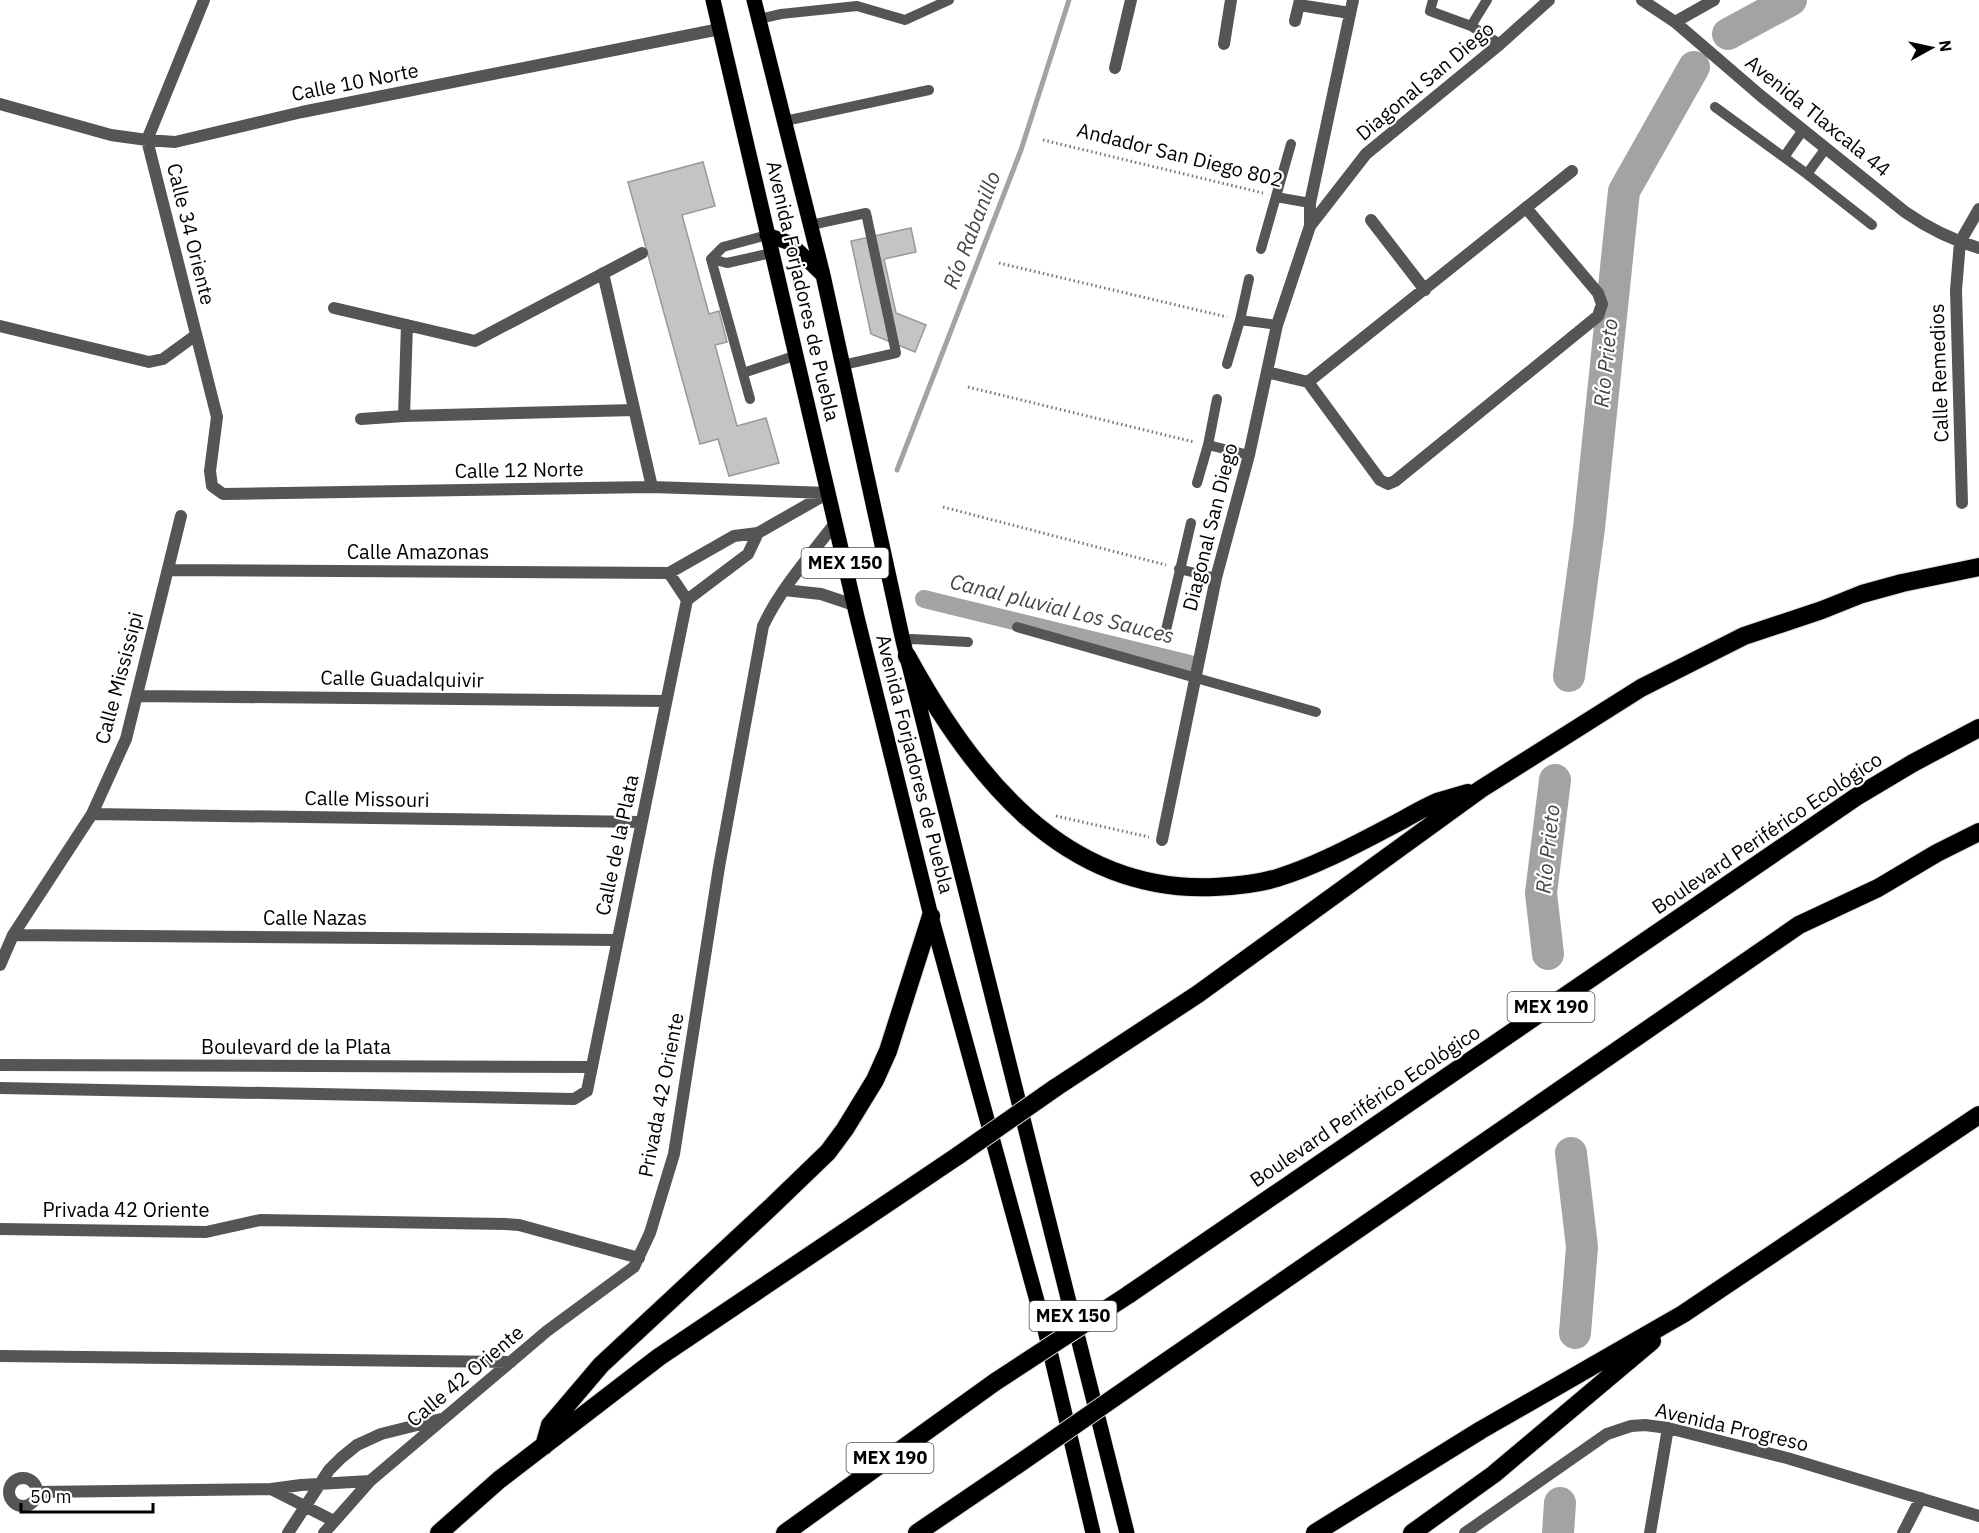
<svg xmlns="http://www.w3.org/2000/svg" width="1979" height="1533" font-family="'IBM Plex Sans',sans-serif">
<rect width="100%" height="100%" fill="#fff"/>
<g fill="none" stroke-linecap="round" stroke-linejoin="round">
<path stroke="#a3a3a3" stroke-width="5" d="M897 470 1021 150 1069 0"/>
<path stroke="#a3a3a3" stroke-width="18" d="M924 599 1190 664"/>
<path stroke="#a3a3a3" stroke-width="32" d="M1728 34 1791 0
M1569 676 1589 528 1624 191 1694 67
M1548 954 1541 893 1555 780
M1571 1153 1582 1247 1575 1333
M1558 1533 1560 1503"/>
</g>
<path fill="#c4c4c4" stroke="#999" stroke-width="1.5" d="M703 162 715 206 682 215 709 314 719 311 727 342 715 345 737 426 766 418 779 463 729 476 718 439 700 444 628 182Z
M911 228 916 252 884 259 896 313 926 325 915 352 871 334 851 241Z"/>
<g fill="none" stroke-linecap="round" stroke-linejoin="round">
<g stroke="#dbdbdb" stroke-width="16">
<path id="primary" d="M713 0 857 617 931 916 1045 1330 1093 1533
M754 0 823 275 903 641 1127 1533
M767 235 790 243 823 275"/>
</g>
<g stroke="#dbdbdb" stroke-width="20">
<path id="highway" d="M907 656C972 775 1064 894 1215 887 1236 886 1257 884 1277 878 1319 865 1358 843 1397 823 1410 816 1423 808 1437 802 1447 799 1458 796 1468 793
M1055 1088 1198 994 1481 789 1641 688 1744 636 1822 610 1862 594 1902 583 1979 567
M1128 1295 1856 797 1913 763 1979 728
M1154 1370 1799 925 1878 888 1937 853 1979 832
M544 1446 550 1425 601 1365 771 1207 828 1152 845 1129 875 1080 888 1051 931 916
M439 1533 499 1480 659 1357 959 1155
M785 1533 995 1382
M917 1533 1017 1465
M1315 1533 1481 1430 1683 1314 1979 1115
M1412 1533 1494 1474 1652 1341"/>
</g>
<path stroke="#777" stroke-width="3" stroke-dasharray="1.5 3" stroke-linecap="butt" d="M1043 140 1263 193
M999 263 1227 317
M968 387 1194 442
M943 507 1166 565
M1056 816 1149 837"/>
<path stroke="#555" stroke-width="10" d="M1433 0 1430 11 1471 26 1487 0
M759 19 781 14 857 6 905 20 949 0
M1471 26 1500 44
M1715 107 1807 174 1872 225
M785 121 929 90
M1784 157 1803 130
M1807 174 1826 148
M1276 197 1310 203
M811 225 866 213 896 353 843 365
M767 235 723 247 711 259 727 263 771 253
M1261 249 1291 144
M711 259 750 399
M1240 320 1277 325
M1227 364 1240 320 1249 279
M743 373 797 355
M1208 445 1249 455
M1197 483 1208 445 1217 399
M1179 569 1216 578
M1017 627 1316 712
M1166 630 1191 523
M903 641 912 639 968 642"/>
<path stroke="#555" stroke-width="12" d="M204 0 147 140 217 417 210 471 212 486 223 494 652 487 829 493
M1642 0 1675 22 1761 96 1905 212C1928 228 1952 240 1979 248
M1299 5 1350 13
M1295 21 1300 0
M1675 22 1714 0
M1224 44 1231 0
M1115 68 1131 0
M0 104 111 135 147 140 175 142 302 112 720 29
M1371 220 1425 290
M1310 226 1366 154 1500 44 1549 0
M603 273 652 487
M334 308 475 341 642 253
M0 326 149 362 163 359 196 335
M1267 372 1308 382 1572 171
M1308 382 1380 480 1388 484 1395 481 1598 316 1602 304 1598 293 1527 209
M404 416 407 325
M361 419 404 416 634 410
M1962 503 1956 290 1960 242 1979 209
M168 570 669 573 734 536 758 533 828 493
M669 573 687 600
M784 590 821 594 854 605
M687 600 748 554 758 533
M137 696 666 701
M92 814 641 822
M1162 840 1216 578 1249 455 1277 325 1310 226V203L1353 0
M13 935 617 940
M0 965 13 935 92 814 126 739 181 516
M0 1065 591 1067
M0 1088 574 1099 587 1091 687 600
M0 1229 206 1232 260 1220 505 1224 519 1225 639 1258
M0 1356 511 1362
M9 1492a14 14 0 1 1 28 0a14 14 0 1 1-28 0Z
M271 1489 334 1521
M37 1492 271 1489 301 1485 370 1481
M288 1533 329 1470 341 1458 357 1445 381 1434 441 1419
M324 1533 370 1481 547 1331 634 1267 650 1233 674 1154 719 867 763 626C781 588 810 556 836 522
M1465 1533 1607 1434 1631 1426 1645 1425 1668 1428 1787 1458 1979 1516
M1650 1533 1668 1428
M1903 1533 1921 1498"/>
<use href="#primary" stroke="#000" stroke-width="15"/>
<use href="#highway" stroke="#000" stroke-width="18"/>
<g stroke="#dbdbdb" stroke-width="20" stroke-linecap="butt">
<path id="highway-bridge" d="M959 1155 1055 1088
M995 1382 1128 1295
M1017 1465 1154 1370"/>
</g>
<use href="#highway-bridge" stroke="#000" stroke-width="18"/>
</g>
<g text-anchor="middle" stroke-width="4.5" stroke-linejoin="round" paint-order="stroke">
<g fill="#fff" stroke="#4c4c4c" stroke-width="1.5">
<rect x="801.5" y="548" width="87" height="30" rx="4.5"/>
<rect x="1507.5" y="992" width="87" height="30" rx="4.5"/>
<rect x="1029.5" y="1301" width="87" height="30" rx="4.5"/>
<rect x="846.5" y="1443" width="87" height="30" rx="4.5"/>
</g>
<g font-size="18" font-weight="bold" fill="#000">
<text x="845" y="569">MEX 150</text>
<text x="1551" y="1013">MEX 190</text>
<text x="1073" y="1322">MEX 150</text>
<text x="890" y="1464">MEX 190</text>
</g>
<g font-size="20" fill="#000" stroke="#fff">
<text transform="translate(1425 81) rotate(-40)" y="7">Diagonal San Diego</text>
<text transform="translate(355 82) rotate(-11)" y="7">Calle 10 Norte</text>
<text transform="translate(1818 116) rotate(39)" y="7">Avenida Tlaxcala 44</text>
<text transform="translate(1180 155) rotate(14)" y="7">Andador San Diego 802</text>
<text transform="translate(191 234) rotate(76)" y="7">Calle 34 Oriente</text>
<text transform="translate(803 291) rotate(77)" y="7">Avenida Forjadores de Puebla</text>
<text transform="translate(1939 373) rotate(-92)" y="7">Calle Remedios</text>
<text transform="translate(519 470) rotate(-1)" y="7">Calle 12 Norte</text>
<text transform="translate(1210 527) rotate(-76)" y="7">Diagonal San Diego</text>
<text x="418" y="559">Calle Amazonas</text>
<text transform="translate(119 678) rotate(-75)" y="7">Calle Mississipi</text>
<text transform="translate(402 679) rotate(1)" y="7">Calle Guadalquivir</text>
<text transform="translate(915 764) rotate(76)" y="7">Avenida Forjadores de Puebla</text>
<text transform="translate(367 799) rotate(1)" y="7">Calle Missouri</text>
<text transform="translate(1767 833) rotate(-34)" y="7">Boulevard Periférico Ecológico</text>
<text transform="translate(617 845) rotate(-78)" y="7">Calle de la Plata</text>
<text x="315" y="925">Calle Nazas</text>
<text x="296" y="1054">Boulevard de la Plata</text>
<text transform="translate(661 1095) rotate(-79)" y="7">Privada 42 Oriente</text>
<text transform="translate(1365 1106) rotate(-34)" y="7">Boulevard Periférico Ecológico</text>
<text x="126" y="1217">Privada 42 Oriente</text>
<text transform="translate(465 1376) rotate(-40)" y="7">Calle 42 Oriente</text>
<text transform="translate(1732 1427) rotate(13)" y="7">Avenida Progreso</text>
</g>
<g font-size="21" font-style="italic" fill="#444" stroke="#fff">
<text transform="translate(972 230) rotate(-69)" y="7">Río Rabanillo</text>
<text transform="translate(1606 363) rotate(-84)" y="7">Río Prieto</text>
<text transform="translate(1062 609) rotate(14)" y="7">Canal pluvial Los Sauces</text>
<text transform="translate(1548 849) rotate(-84)" y="7">Río Prieto</text>
</g>
</g>
<g transform="translate(1931 48) rotate(82)" stroke="#ffffff" stroke-width="4.5" paint-order="stroke">
<path d="M0-4.5L10 22L0 15L-10 22Z" fill="#000000"/>
<text y="-9" font-size="16" font-weight="bold" text-anchor="middle" fill="#000000">N</text>
</g>
<path d="M21 1503v9h132v-9" fill="none" stroke="#000000" stroke-width="3"/>
<text x="30" y="1503" font-size="18" fill="#000000" stroke="#ffffff" stroke-width="4.5" paint-order="stroke">50 m</text>
</svg>
